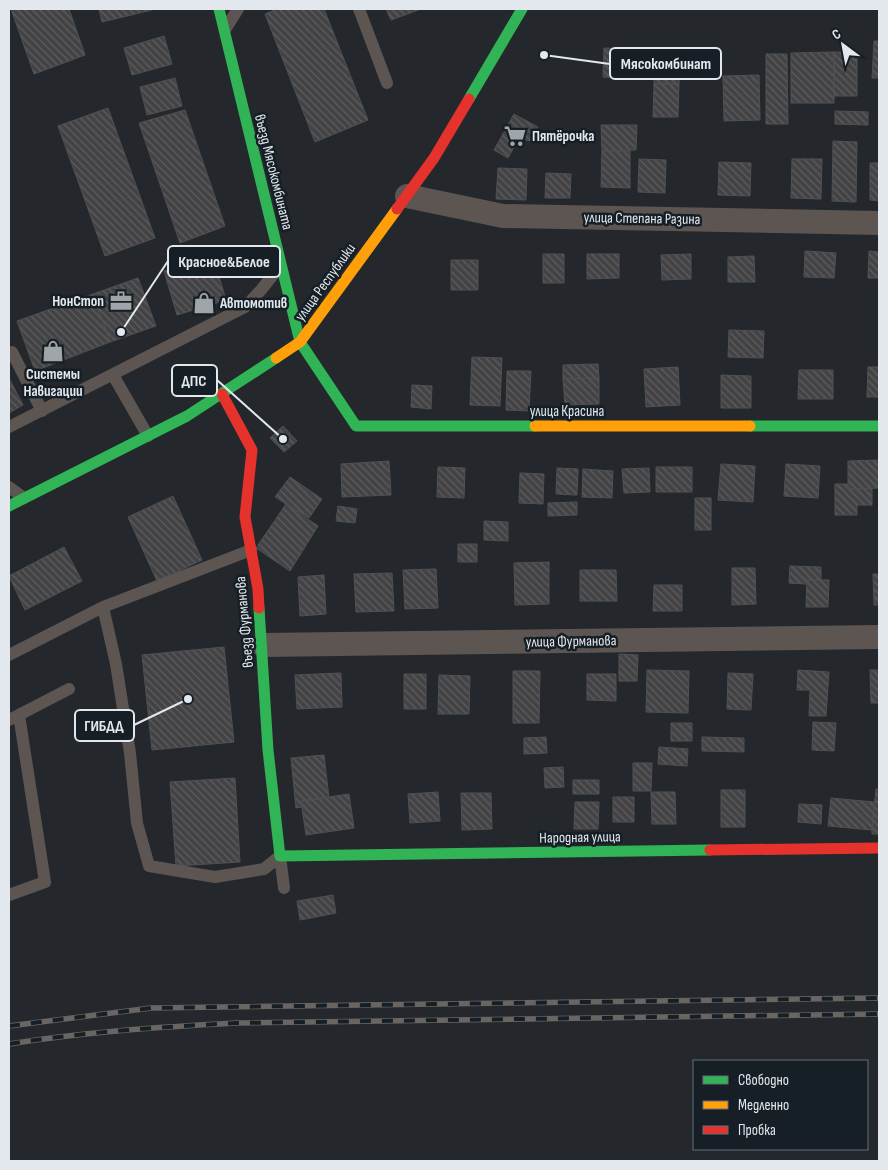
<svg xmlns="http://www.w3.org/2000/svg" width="888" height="1170" font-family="'Sofia Sans Condensed',sans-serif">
<defs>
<pattern id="building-back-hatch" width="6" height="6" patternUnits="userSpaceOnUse" patternTransform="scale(1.25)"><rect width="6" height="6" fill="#434346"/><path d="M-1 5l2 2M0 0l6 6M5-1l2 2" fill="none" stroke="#5e5e61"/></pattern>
</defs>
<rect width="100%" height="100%" fill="#24282c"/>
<path fill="url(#building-back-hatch)" stroke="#505054" d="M11 9H69L85 55 34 74Z
M99 9H156L102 22Z
M277 9H324L368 120 315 142 265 14Z
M386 9H421L391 20Z
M164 36 172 64 132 75 124 48Z
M874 41H879V78H872Z
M604 48 626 49 625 78 603 77Z
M834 52V103H791V53Z
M834 52H857V96H834Z
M766 54H787L788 124H766Z
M654 55 680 56 679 84H654Z
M759 75 760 120 724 121 723 76Z
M175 78 182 106 147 115 140 87Z
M654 84H679L678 117H653Z
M108 108 155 238 105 256 58 126Z
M185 110 225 226 180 243 139 123Z
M835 111 868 112V125L835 124Z
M514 114 538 127 530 141 519 138 508 158 494 150Z
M601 125H637L636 150 602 151Z
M833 141 857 142 856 202 832 201Z
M602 151H630V188L601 187Z
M639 159 666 160 665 193 638 192Z
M792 159H822L821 199 791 198Z
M719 162 751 163 750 196 718 195Z
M870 163H879V201L870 200Z
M498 168 527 169 526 200 496 199Z
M546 173 571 174 570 198H545Z
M805 251 836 253 834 278 804 277Z
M869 251 879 252V278H868Z
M543 254H564V283H543Z
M587 254H619V278L587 279Z
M691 254V279L662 280 661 255Z
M213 256 226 300 177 315 164 271Z
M754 256 755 282H728V257Z
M451 260H478V290H451Z
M138 278 156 326 110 342 93 294Z
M93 294 110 342 35 371 17 321Z
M729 330 764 331 763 358 728 357Z
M472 357 502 358 500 406 470 405Z
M598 364 599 378 563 379V365Z
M678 367 680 405 646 407 644 369Z
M868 367H879V397H867Z
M799 370H833V399H798Z
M507 371H531L529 411 506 410Z
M721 375 751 376V408H721Z
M9 378 23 405 9 413Z
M599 378V404L565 405 563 379Z
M412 385 432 386 431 409 411 407Z
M283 426 297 441 284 452 270 438Z
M879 460V488L848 489V461Z
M389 461 391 495 342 497 341 464Z
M721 464 755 466 753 502 718 500Z
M786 464 820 466 818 498 784 496Z
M438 467 465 468 464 498 437 497Z
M656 467H692V492H656Z
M557 468 578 469 577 495 556 494Z
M649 468 650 492 624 493 622 469Z
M583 469 613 471 612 498 582 497Z
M520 473 544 474 543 504 519 503Z
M290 477 322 499 309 518 275 497Z
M835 484H847L848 489 872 488V505H857V515H835Z
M173 496 202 560 157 581 128 517Z
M695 498H711V530H695Z
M577 502V515L548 516V503Z
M286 504 318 526 290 571 256 548Z
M338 506 357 509 355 523 336 521Z
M484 521 508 522V541L484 540Z
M458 544H477V562H458Z
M64 547 82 581 25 610 9 576Z
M549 562V604L515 605 514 563Z
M790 566 821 567V580H807L806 584 789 583Z
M732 568H755L756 604 732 605Z
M436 569 438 608 405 609 403 570Z
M580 570H616L617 601H580Z
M392 573 394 611 356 612 354 574Z
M873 574H879V605H874Z
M324 575 326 614 300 616 298 577Z
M807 580H829L828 607H806Z
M654 585H682V611H653Z
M224 647 234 742 152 750 142 655Z
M619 654 638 655 637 681H619Z
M647 670 689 671 688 713 646 712Z
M798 670 829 672 826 716H809L810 690H797Z
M870 670H879V703H871Z
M513 671H540L539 723H513Z
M341 673 342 707 297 709 295 675Z
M728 673 753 674 751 710 727 709Z
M404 674H426V709H404Z
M587 674H616V701L587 700Z
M439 675 470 676 469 714H438Z
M813 722 836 723 834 751 812 750Z
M671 723H692V741H671Z
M546 737 547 753 524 754V738Z
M702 737 744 738V752L702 751Z
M659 747 688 749 687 766 658 764Z
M324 755 329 798 301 801 302 807 296 808 291 758Z
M633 763H652L651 791H633Z
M563 767 564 787 545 788 544 768Z
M235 778 240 862 176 866 170 782Z
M573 780H599V794H573Z
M876 789H879V834H872V830Z
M721 790H745V827H721Z
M438 792 440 821 410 823 408 794Z
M651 792H675L676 824H652Z
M461 793H491L492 829 462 830Z
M349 794 354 828 306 835 301 801Z
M613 797H634V822H613Z
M831 798 874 802 872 830 828 826Z
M575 802H599L598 829H574Z
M799 804 822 805 821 824 798 822Z
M333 895 336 913 300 920 297 901Z"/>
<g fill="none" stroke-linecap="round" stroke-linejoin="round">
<path stroke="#5c5551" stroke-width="12" d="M359 9 387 83
M226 28 238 9
M12 352 42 411
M113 375 148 436
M9 427 245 307 261 290 280 266
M9 487 24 498
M251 550 103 607 116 664 130 753 137 823 149 866 215 877 264 869 280 856
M9 655 103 607
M9 720 69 689
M280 856 284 888
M9 895 45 882 19 715"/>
<path stroke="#5c5551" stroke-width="24" d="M407 196 503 216 879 223
M263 645 879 637"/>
<path stroke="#30b455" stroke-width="11" d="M219 9 300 342 356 426H535
M469 99 522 9
M750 426H879
M9 506 187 416 276 358
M259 608 268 750 280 856 710 850"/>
<path stroke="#ff9f0a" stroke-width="11" d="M276 358 300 342 397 209
M535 426H750"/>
<path stroke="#e5322d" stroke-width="11" d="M397 209 434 158 469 99
M222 394 252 450 245 517 258 589 259 608
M710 850 879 848"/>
<g stroke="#696562" stroke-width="5.5">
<path id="rail" d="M9 1026 151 1008 879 998
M9 1044C84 1032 160 1027 236 1023L879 1014"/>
</g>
<use href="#rail" stroke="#161f26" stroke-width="4" stroke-dasharray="11" stroke-linecap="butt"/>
</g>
<defs>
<g id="supermarket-bare" transform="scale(1.725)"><path d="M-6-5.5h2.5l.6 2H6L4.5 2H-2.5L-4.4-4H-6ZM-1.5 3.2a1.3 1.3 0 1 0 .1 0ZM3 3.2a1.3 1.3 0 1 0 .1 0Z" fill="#a0a5a9" stroke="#161f26" stroke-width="2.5" paint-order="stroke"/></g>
<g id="office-bare" transform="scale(1.725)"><path d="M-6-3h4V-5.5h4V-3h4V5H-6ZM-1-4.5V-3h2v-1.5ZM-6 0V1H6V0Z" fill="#a0a5a9" stroke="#161f26" stroke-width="2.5" paint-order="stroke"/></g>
<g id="shop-bare" transform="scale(1.725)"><path d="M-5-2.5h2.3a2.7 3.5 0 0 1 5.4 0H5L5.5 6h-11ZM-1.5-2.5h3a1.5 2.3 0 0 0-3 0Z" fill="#a0a5a9" stroke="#161f26" stroke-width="2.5" paint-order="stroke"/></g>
</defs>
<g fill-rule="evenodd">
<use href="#supermarket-bare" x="515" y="136"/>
<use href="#office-bare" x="121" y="301"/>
<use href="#shop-bare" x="204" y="303"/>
<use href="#shop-bare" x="53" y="351"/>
</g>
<g text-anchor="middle" stroke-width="5" stroke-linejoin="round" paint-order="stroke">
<g font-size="15" font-weight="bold" fill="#e2e8ed" stroke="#161f26" text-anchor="start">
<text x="532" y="141">Пятёрочка</text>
<text x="104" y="306" text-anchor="end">НонСтоп</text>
<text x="220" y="308">Автомотив</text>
<text x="53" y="379" text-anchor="middle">Системы<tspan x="53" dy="17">Навигации</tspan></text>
</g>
<g font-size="15" fill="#e2e8ed" stroke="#161f26">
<text transform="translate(274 172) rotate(76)" y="5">въезд Мясокомбината</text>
<text transform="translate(642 218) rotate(1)" y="5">улица Степана Разина</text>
<text transform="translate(325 282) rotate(-54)" y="5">улица Республики</text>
<text x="567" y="416">улица Красина</text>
<text transform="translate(244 622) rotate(-95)" y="5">въезд Фурманова</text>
<text transform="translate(571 641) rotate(-1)" y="5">улица Фурманова</text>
<text transform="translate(580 837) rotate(-1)" y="5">Народная улица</text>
</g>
</g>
<path fill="none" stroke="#e2e8ed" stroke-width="2" d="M544 55L610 64M121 332L168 261M283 439L217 380M188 699L134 725"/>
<g fill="#e2e8ed" stroke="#161f26" stroke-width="2">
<circle cx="544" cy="55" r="5"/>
<circle cx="121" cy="332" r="5"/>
<circle cx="283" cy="439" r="5"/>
<circle cx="188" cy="699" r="5"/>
</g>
<g fill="#161f26" stroke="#e2e8ed" stroke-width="2">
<rect x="610" y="48" width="111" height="31" rx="5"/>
<rect x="168" y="246" width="112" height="31" rx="5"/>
<rect x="172" y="365" width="45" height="31" rx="5"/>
<rect x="75" y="710" width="59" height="31" rx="5"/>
</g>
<g font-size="16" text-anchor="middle" font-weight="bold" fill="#e2e8ed">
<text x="666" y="69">Мясокомбинат</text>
<text x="224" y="267">Красное&amp;Белое</text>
<text x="194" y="386">ДПС</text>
<text x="104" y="731">ГИБДД</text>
</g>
<rect width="888" height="1170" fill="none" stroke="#e2e8ed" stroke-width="20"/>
<rect x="693" y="1060" width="175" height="90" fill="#161f26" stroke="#686f76"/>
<rect x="703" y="1076" width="25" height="8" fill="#30b455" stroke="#686f76"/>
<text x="738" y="1085" font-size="15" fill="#e2e8ed">Свободно</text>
<rect x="703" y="1101" width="25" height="8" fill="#ff9f0a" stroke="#686f76"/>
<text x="738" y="1110" font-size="15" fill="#e2e8ed">Медленно</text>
<rect x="703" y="1126" width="25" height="8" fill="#e5322d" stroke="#686f76"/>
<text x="738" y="1135" font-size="15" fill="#e2e8ed">Пробка</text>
<g transform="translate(843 45) rotate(328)" stroke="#161f26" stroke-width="4" paint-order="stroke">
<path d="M0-4L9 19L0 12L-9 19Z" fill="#e2e8ed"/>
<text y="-8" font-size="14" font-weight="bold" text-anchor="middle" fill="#e2e8ed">С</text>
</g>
</svg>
